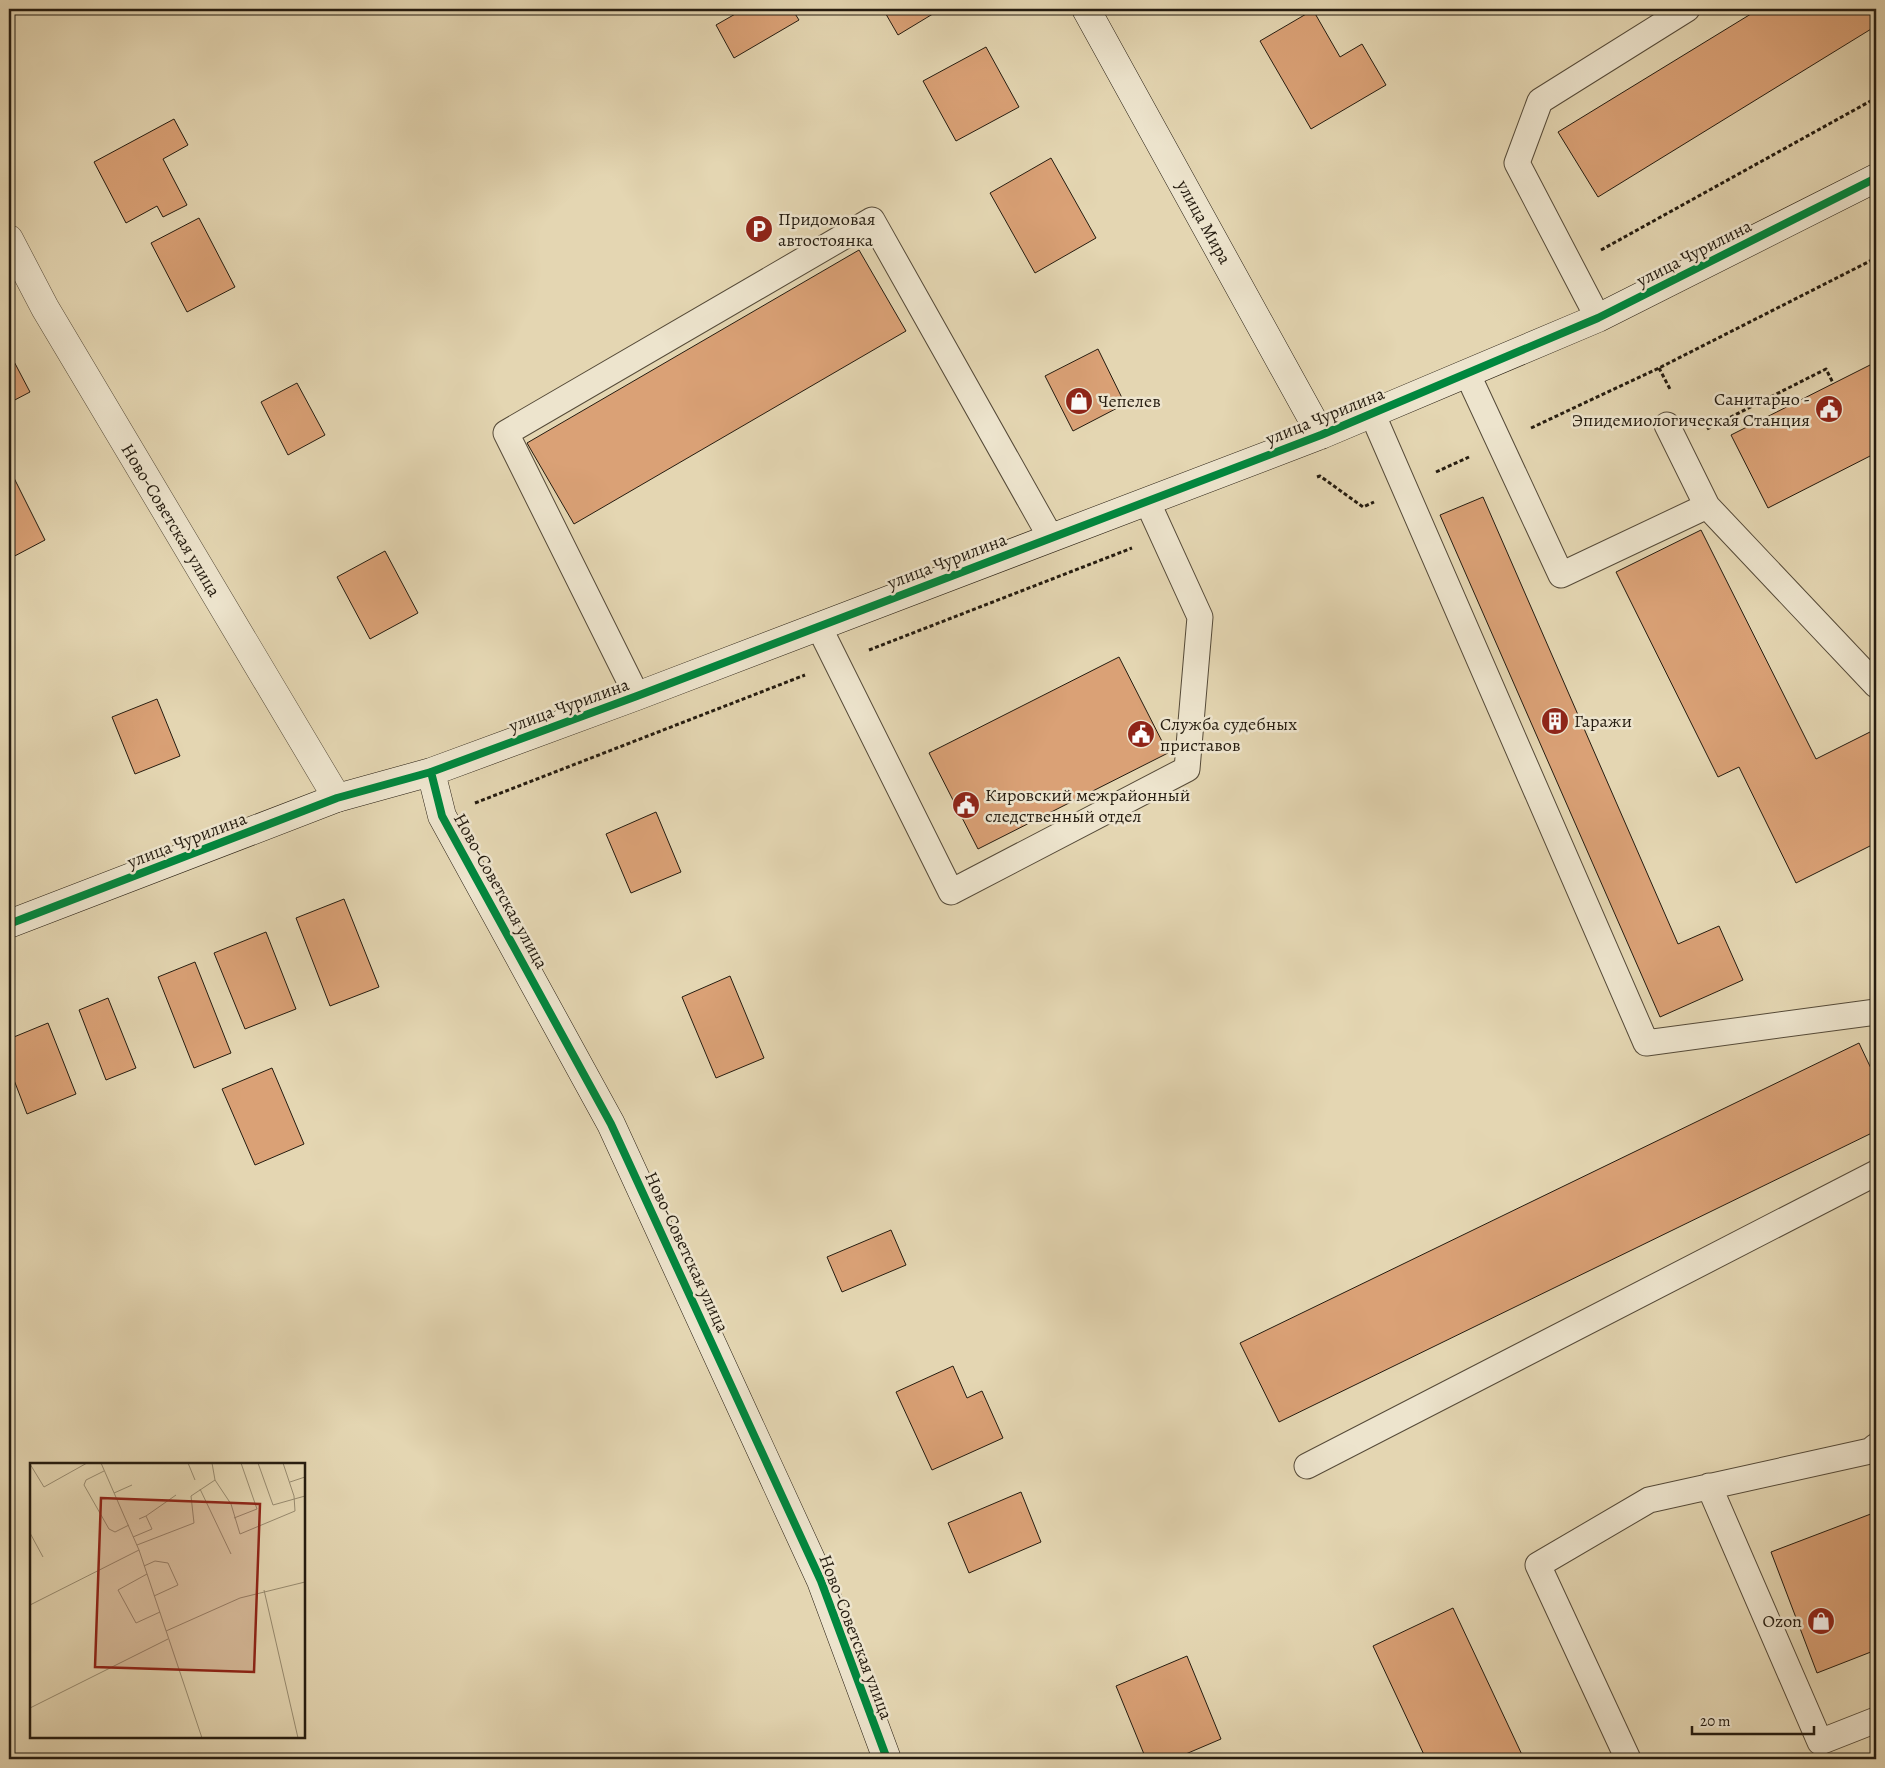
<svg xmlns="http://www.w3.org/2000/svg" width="1885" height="1768" font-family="Alegreya,serif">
<rect width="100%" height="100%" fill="#e4d6b2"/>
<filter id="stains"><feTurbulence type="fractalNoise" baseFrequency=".004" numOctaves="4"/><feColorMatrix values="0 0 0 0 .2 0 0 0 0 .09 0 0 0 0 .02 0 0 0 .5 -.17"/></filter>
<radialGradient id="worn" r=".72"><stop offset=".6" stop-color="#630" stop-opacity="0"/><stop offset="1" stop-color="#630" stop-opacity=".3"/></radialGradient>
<path fill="#daa176" stroke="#251c10" d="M744 9H792L799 20 734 58 716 25Z
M883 9H941L898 35Z
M1759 9H1876V26L1598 197 1558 132Z
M1313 10 1340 57 1362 44 1386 85 1311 129 1260 41Z
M986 47 1019 107 956 141 923 81Z
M174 119 188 145 163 159 187 205 163 217 157 206 126 223 94 162Z
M1051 158 1096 238 1035 273 990 193Z
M199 218 235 287 187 312 151 243Z
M859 250 906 331 574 524 527 443Z
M1098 349 1125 404 1073 431 1045 376Z
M9 352 30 392 9 403Z
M1876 362V453L1768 508 1731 435Z
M297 383 325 435 288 455 261 402Z
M9 468 45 540 9 559Z
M1483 497 1678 944 1719 926 1743 980 1660 1017 1440 515Z
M1701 530 1816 759 1876 729V843L1796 883 1739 767 1718 777 1616 572Z
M385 551 418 613 370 639 337 577Z
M1119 657 1168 753 978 849 929 753Z
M157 699 180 756 135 774 112 717Z
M656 812 681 872 631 893 606 834Z
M344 899 379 987 330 1006 296 918Z
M266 932 296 1009 245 1029 214 953Z
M195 962 231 1053 194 1068 158 977Z
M730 976 764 1058 716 1078 682 997Z
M108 998 136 1068 106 1080 79 1010Z
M48 1023 76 1094 27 1114 9 1067V1039Z
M1859 1043 1876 1079V1131L1279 1422 1240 1343Z
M272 1068 304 1144 255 1165 222 1089Z
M891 1230 906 1265 842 1292 827 1257Z
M953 1366 967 1398 982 1391 1003 1438 932 1470 896 1392Z
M1021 1492 1041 1542 969 1573 948 1523Z
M1876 1512V1650L1817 1673 1771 1552Z
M1453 1608 1524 1759H1426L1373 1646Z
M1187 1656 1221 1739 1174 1759H1146L1116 1686Z"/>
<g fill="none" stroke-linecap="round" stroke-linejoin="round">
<g stroke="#554a38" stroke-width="27">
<path id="lane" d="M1598 318 1517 163 1540 101 1687 9
M1467 373 1561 575 1707 506 1667 425
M1372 413 1646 1043 1876 1012
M1707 506 1876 685
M819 627 951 892 1187 769 1200 617 1147 501
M637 696 506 433 872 220 1051 538
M1307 1466 1876 1173
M1709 1486 1820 1742 1876 1720
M1628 1759 1538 1565 1649 1500 1870 1451 1876 1446"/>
</g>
<g stroke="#554a38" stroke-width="29">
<path id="street" d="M9 239 45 308 337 798"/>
</g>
<g stroke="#251c10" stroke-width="29">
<path id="secondary" d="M1086 9 1321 435
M431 772 442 816 611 1124 821 1581 887 1759
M9 924 337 798 431 772 637 696 1321 435 1598 318 1876 178"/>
</g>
<path stroke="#251c10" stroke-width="3" stroke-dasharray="4 2.5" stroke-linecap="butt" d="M1601 250 1876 98
M1659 368 1671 391
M1531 428 1659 368 1876 258
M1707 429 1826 369 1833 383
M1436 472 1469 457
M1317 477 1320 476 1363 507 1374 502
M869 650 1132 548
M475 803 805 675"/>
<use href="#lane" stroke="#ede4cd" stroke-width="25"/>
<use href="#street" stroke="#ede4cd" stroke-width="28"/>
<use href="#secondary" stroke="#ede4cd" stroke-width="28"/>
<g stroke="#ede4cd" stroke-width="11">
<path id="cycleway" d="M431 772 442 816 611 1124 821 1581 887 1759
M9 924 337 798 431 772 637 696 1321 435 1598 318 1876 178"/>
</g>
<use href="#cycleway" stroke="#00873e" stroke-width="8"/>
</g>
<defs>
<g id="parking-disc" transform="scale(1.4375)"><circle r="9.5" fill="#8f2418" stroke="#ede4cd"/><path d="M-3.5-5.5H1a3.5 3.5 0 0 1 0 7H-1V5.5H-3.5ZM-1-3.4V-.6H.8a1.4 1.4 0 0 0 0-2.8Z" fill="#fff"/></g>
<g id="shop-disc" transform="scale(1.4375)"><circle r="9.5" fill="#8f2418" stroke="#ede4cd"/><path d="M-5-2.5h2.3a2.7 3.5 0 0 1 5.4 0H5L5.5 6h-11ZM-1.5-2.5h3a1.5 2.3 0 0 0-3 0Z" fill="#fff"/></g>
<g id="civic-disc" transform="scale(1.4375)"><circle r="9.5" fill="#8f2418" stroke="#ede4cd"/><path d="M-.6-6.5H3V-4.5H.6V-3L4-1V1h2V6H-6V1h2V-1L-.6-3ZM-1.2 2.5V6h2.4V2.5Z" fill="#fff"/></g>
<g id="building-disc" transform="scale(1.4375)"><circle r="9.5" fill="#8f2418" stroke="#ede4cd"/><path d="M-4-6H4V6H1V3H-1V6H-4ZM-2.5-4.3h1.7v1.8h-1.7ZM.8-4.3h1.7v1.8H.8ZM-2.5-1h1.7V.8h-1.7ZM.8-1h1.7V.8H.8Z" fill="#fff"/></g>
</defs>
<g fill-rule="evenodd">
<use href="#parking-disc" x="759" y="229"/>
<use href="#shop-disc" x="1079" y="401"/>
<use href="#civic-disc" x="1829" y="409"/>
<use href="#building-disc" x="1555" y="721"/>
<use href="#civic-disc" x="1141" y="734"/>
<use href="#civic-disc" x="966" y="805"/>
<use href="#shop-disc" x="1821" y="1621"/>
</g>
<g text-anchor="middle" stroke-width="5" stroke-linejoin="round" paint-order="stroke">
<g font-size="18" fill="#251c10" stroke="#ede4cd" text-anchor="start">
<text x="778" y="225">Придомовая<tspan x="778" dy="21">автостоянка</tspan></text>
<text x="1810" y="405" text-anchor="end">Санитарно -<tspan x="1810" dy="21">Эпидемиологическая Станция</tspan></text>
<text x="1098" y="407">Чепелев</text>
<text x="1574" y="727">Гаражи</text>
<text x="1160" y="730">Служба судебных<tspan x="1160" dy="21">приставов</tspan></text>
<text x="985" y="801">Кировский межрайонный<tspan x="985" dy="21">следственный отдел</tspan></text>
<text x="1802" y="1627" text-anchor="end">Ozon</text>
</g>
<g font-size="18" fill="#251c10" stroke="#ede4cd">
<text transform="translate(1204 222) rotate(61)" y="6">улица Мира</text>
<text transform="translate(1694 253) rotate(-27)" y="6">улица Чурилина</text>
<text transform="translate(1325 416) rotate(-22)" y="6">улица Чурилина</text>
<text transform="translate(171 520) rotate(59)" y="6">Ново-Советская улица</text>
<text transform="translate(947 561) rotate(-21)" y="6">улица Чурилина</text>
<text transform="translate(569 705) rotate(-20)" y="6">улица Чурилина</text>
<text transform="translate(187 840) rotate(-21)" y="6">улица Чурилина</text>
<text transform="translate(501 891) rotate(61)" y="6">Ново-Советская улица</text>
<text transform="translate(687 1252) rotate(65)" y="6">Ново-Советская улица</text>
<text transform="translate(856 1637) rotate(69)" y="6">Ново-Советская улица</text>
</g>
</g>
<g transform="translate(30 1463)">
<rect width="275" height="275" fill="#e4d6b2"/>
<path fill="none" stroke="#988c71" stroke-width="1" d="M71 0 109 87 172 275M158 0 165 17M182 0 185 17 201 41 210 71 265 48 264 33 253 0M228 0 243 42 275 33M0 1 14 24 57 0M74 8 56 17 54 22 79 66 85 69 99 62M260 19 275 14M170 26 201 91M84 30 102 22M116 53 146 32M204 55 227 46 211 0M0 70 13 94M103 74 122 66 116 53 109 56M107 82 164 60 161 33 185 17M114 103 125 98 138 100 148 122 124 133M117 111 88 127 106 160 130 149M234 127 268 275M0 142 109 87M136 168 210 135 275 119M0 245 138 176"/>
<path fill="#8f2418" fill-opacity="0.15" stroke="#8f2418" stroke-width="2.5" d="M71 35 230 41 224 209 65 204Z"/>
<rect width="275" height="275" fill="none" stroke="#251c10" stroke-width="2.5"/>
</g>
<rect width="1885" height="1768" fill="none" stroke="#e4d6b2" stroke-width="30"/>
<rect x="10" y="10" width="1865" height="1748" fill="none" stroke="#251c10" stroke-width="2.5"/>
<rect x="15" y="15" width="1855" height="1738" fill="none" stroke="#251c10"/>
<path d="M1692 1726v8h122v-8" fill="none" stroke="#251c10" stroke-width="2.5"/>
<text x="1700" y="1726" font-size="15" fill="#251c10" stroke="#ede4cd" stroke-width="4" paint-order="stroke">20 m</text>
<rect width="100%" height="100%" filter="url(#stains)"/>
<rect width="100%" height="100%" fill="url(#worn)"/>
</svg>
